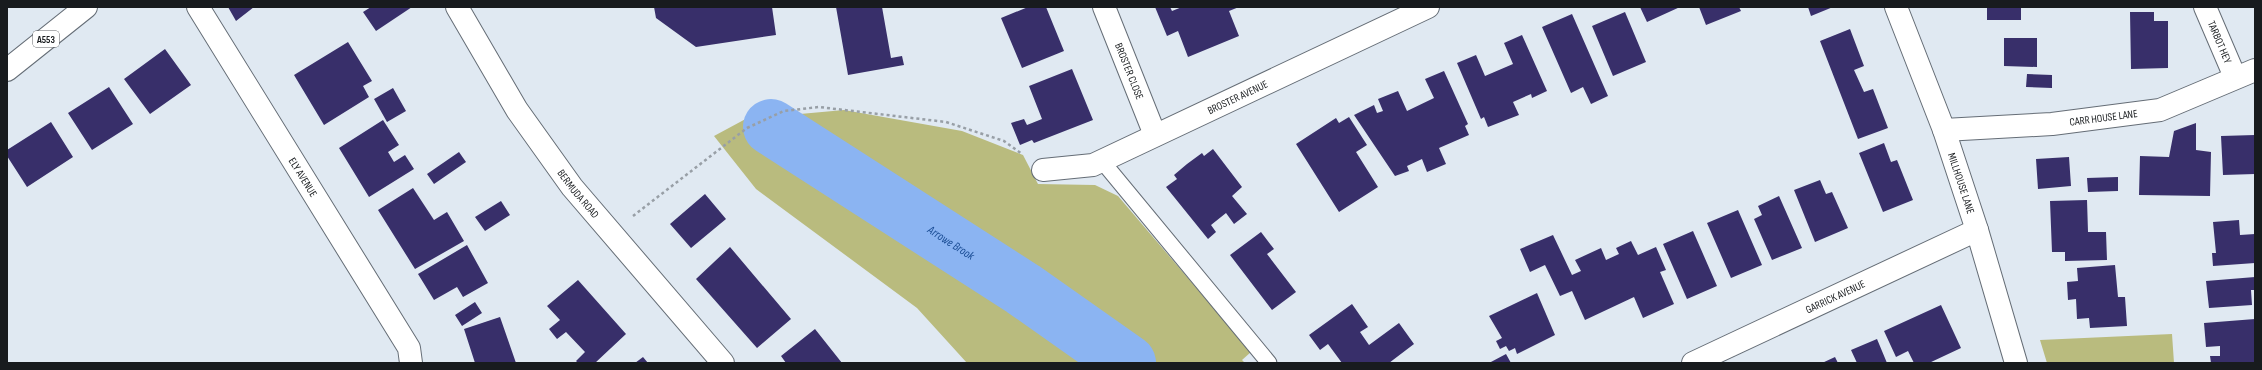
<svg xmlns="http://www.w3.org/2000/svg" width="2262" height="370" font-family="'Sofia Sans Condensed',sans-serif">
<rect width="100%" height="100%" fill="#e0e9f2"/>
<path fill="#b9bb7e" d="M844 110 962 131 1023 155 1038 184 1095 185 1118 196 1251 352 1242 360 1245 363H967L917 308 756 189 714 136 753 115 771 127 778 116Z
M2172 334 2174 363H2047L2040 340Z"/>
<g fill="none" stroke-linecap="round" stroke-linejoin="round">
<path stroke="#8bb4f2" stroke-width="56" id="s1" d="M771 127 1023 289 1128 363"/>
</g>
<path fill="#382f6a" d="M228 7H254L236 21Z
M371 7H412L376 31 363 12Z
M654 7H772L776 35 696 47 656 18Z
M836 7H882L891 58 902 56 904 65 848 75Z
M1028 7H1046L1064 51 1022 68 1001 18Z
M1155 7H1170L1172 11 1182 7H1239L1229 11 1239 36 1188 57 1178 31 1167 36Z
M1640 7H1680L1647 22Z
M1699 7H1739L1741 11 1706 25Z
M1808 7H1833L1811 16Z
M1987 7H2021V20H1987Z
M1625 12 1646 62 1613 76 1592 26Z
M2130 12H2154V21H2168V68L2131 69Z
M1572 14 1608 96 1591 104 1583 87 1571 93 1542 27Z
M1850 29 1864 66 1854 70 1864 92 1873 89 1888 128 1858 139 1820 41Z
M1522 35 1547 91 1532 98 1531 94 1513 102 1519 115 1488 127 1484 117 1481 119 1457 63 1476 55 1485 76 1513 64 1504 43Z
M2004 38H2037V67L2004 66Z
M348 42 372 81 363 86 369 97 324 125 294 75Z
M165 49 191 85 150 114 124 79Z
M1072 69 1093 120 1034 143 1032 140 1020 145 1011 123 1024 119 1027 125 1042 119 1029 86Z
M1444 71 1468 124 1465 126 1469 135 1439 148 1446 164 1427 172 1422 159 1407 166 1409 171 1395 176 1354 115 1374 105 1377 113 1383 111 1378 99 1398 91 1407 111 1434 98 1425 79Z
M2027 74 2052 75V88L2026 87Z
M109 87 133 124 92 150 68 113Z
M393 88 406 111 387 122 374 99Z
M1349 117 1367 145 1356 152 1378 187 1339 212 1296 144 1336 118 1339 123Z
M383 120 399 145 388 152 394 162 405 155 414 169 369 197 339 148Z
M51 122 73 157 27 187 7 156V150Z
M2196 123V150L2211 152 2210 196 2139 195 2140 156 2169 157 2174 131Z
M2255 135V174L2223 175 2221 136Z
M1884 143 1891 162 1897 160 1913 200 1883 212 1859 153Z
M1213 149 1242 187 1232 196 1247 214 1234 224 1226 213 1211 225 1216 232 1208 239 1166 187 1177 179 1174 175 1187 164 1202 153 1204 156Z
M459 152 466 162 434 184 427 174Z
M2069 157 2071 186 2038 189 2036 159Z
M2118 177V191L2088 192 2087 178Z
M1820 180 1826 194 1832 192 1848 228 1815 242 1794 190Z
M413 188 434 220 447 212 464 241 415 269 378 210Z
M705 194 726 219 691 248 670 224Z
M1779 196 1802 248 1772 260 1754 219 1762 215 1758 206Z
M2087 200 2088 232H2106L2107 260 2065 261V252H2052L2050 201Z
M501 201 510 215 485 231 475 217Z
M1738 210 1762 265 1731 278 1707 223Z
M2239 220 2240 235 2255 234V263L2213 266 2212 253H2216L2213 222Z
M1693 231 1717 286 1687 299 1663 244Z
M1261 232 1274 249 1267 254 1296 292 1272 310 1230 255Z
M1553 235 1572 275 1581 271 1575 260 1601 248 1606 260 1619 254 1616 248 1631 241 1638 255 1656 247 1666 270 1660 272 1674 304 1643 318 1634 297 1585 320 1572 291 1560 296 1545 265 1530 272 1520 249Z
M467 245 488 283 463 297 457 287 434 300 418 274Z
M730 247 791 319 757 348 696 279Z
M2115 265 2118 297H2125L2127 326 2090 328 2089 318 2077 319 2076 299 2068 300 2067 282 2078 281 2077 268Z
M2255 277V290H2251L2252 305 2209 308 2206 281Z
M578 280 626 334 595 363H578L576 361 585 352 566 332 557 339 549 329 560 320 547 306Z
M1537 293 1555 335 1517 354 1515 348 1509 351 1506 346 1500 349 1496 341 1502 338 1489 316Z
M475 302 482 313 462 326 455 315Z
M1352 304 1368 327 1360 332 1369 345 1399 323 1414 344 1389 363H1342L1328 344 1320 350 1309 335Z
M1941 305 1961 348 1929 363H1914L1908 351 1896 357 1884 331Z
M500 317 516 363H475L464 329Z
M2255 319V363H2211L2210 356H2220V346L2206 347 2204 323Z
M815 329 842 363H786L781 356Z
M1877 339 1887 363H1857L1851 350Z
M1506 354 1511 363H1489Z
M643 357 648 363H635Z
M1835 357 1838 363H1822Z"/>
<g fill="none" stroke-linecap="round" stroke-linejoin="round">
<g stroke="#656d76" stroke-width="17">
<path id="lane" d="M1102 161 1269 363"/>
</g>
<g stroke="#656d76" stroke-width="24">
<g id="street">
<path id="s2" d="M198 7 409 348 411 363"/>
<path id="s3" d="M457 7 517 110 572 187 723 363"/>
<path id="s4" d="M1104 7 1155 135"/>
<path id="s5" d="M1896 7 1944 130 1977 230 2016 363"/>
<path id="s6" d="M2205 7 2235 77"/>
<path id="s7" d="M1944 130 2052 124 2160 110 2255 70"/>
<path id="s8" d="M1043 170 1093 165 1428 7"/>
<path id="s9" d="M1693 363 1977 230"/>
</g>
</g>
<g stroke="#656d76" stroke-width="24">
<path id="primary" d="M7 70 86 7"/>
</g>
<path stroke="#989fa6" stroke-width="2.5" stroke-dasharray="3 3" stroke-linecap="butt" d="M633 216 747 128 784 111 819 107 946 122 1004 141 1022 154"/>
<use href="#lane" stroke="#fff" stroke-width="15"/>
<use href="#street" stroke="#fff" stroke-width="22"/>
<use href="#primary" stroke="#fff" stroke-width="22"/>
</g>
<g text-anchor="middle" stroke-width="4" stroke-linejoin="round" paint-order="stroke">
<rect fill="#fff" stroke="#5d5f62" stroke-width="1" x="33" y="31" width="26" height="16" rx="3"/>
<g font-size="10" font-weight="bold" fill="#181b1e">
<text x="46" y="43">A553</text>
</g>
<g font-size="11" fill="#181b1e" stroke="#fff">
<text dy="4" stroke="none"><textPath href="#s6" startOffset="38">TARBOT HEY</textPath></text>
<text dy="4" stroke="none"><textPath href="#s4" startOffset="69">BROSTER CLOSE</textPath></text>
<text dy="4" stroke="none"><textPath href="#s8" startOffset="210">BROSTER AVENUE</textPath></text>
<text dy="4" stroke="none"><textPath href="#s7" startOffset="160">CARR HOUSE LANE</textPath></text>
<text dy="4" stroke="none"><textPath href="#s2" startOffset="200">ELY AVENUE</textPath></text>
<text dy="4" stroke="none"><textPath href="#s5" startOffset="188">MILLHOUSE LANE</textPath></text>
<text dy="4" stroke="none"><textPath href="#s3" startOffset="223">BERMUDA ROAD</textPath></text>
<text dy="4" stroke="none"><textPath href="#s9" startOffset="157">GARRICK AVENUE</textPath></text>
</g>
<g font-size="12" font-style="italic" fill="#1c4e96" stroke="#fff">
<text dy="4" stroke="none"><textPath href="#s1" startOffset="214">Arrowe Brook</textPath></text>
</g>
</g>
<rect width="2262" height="370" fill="none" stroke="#181b1e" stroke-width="16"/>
</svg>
